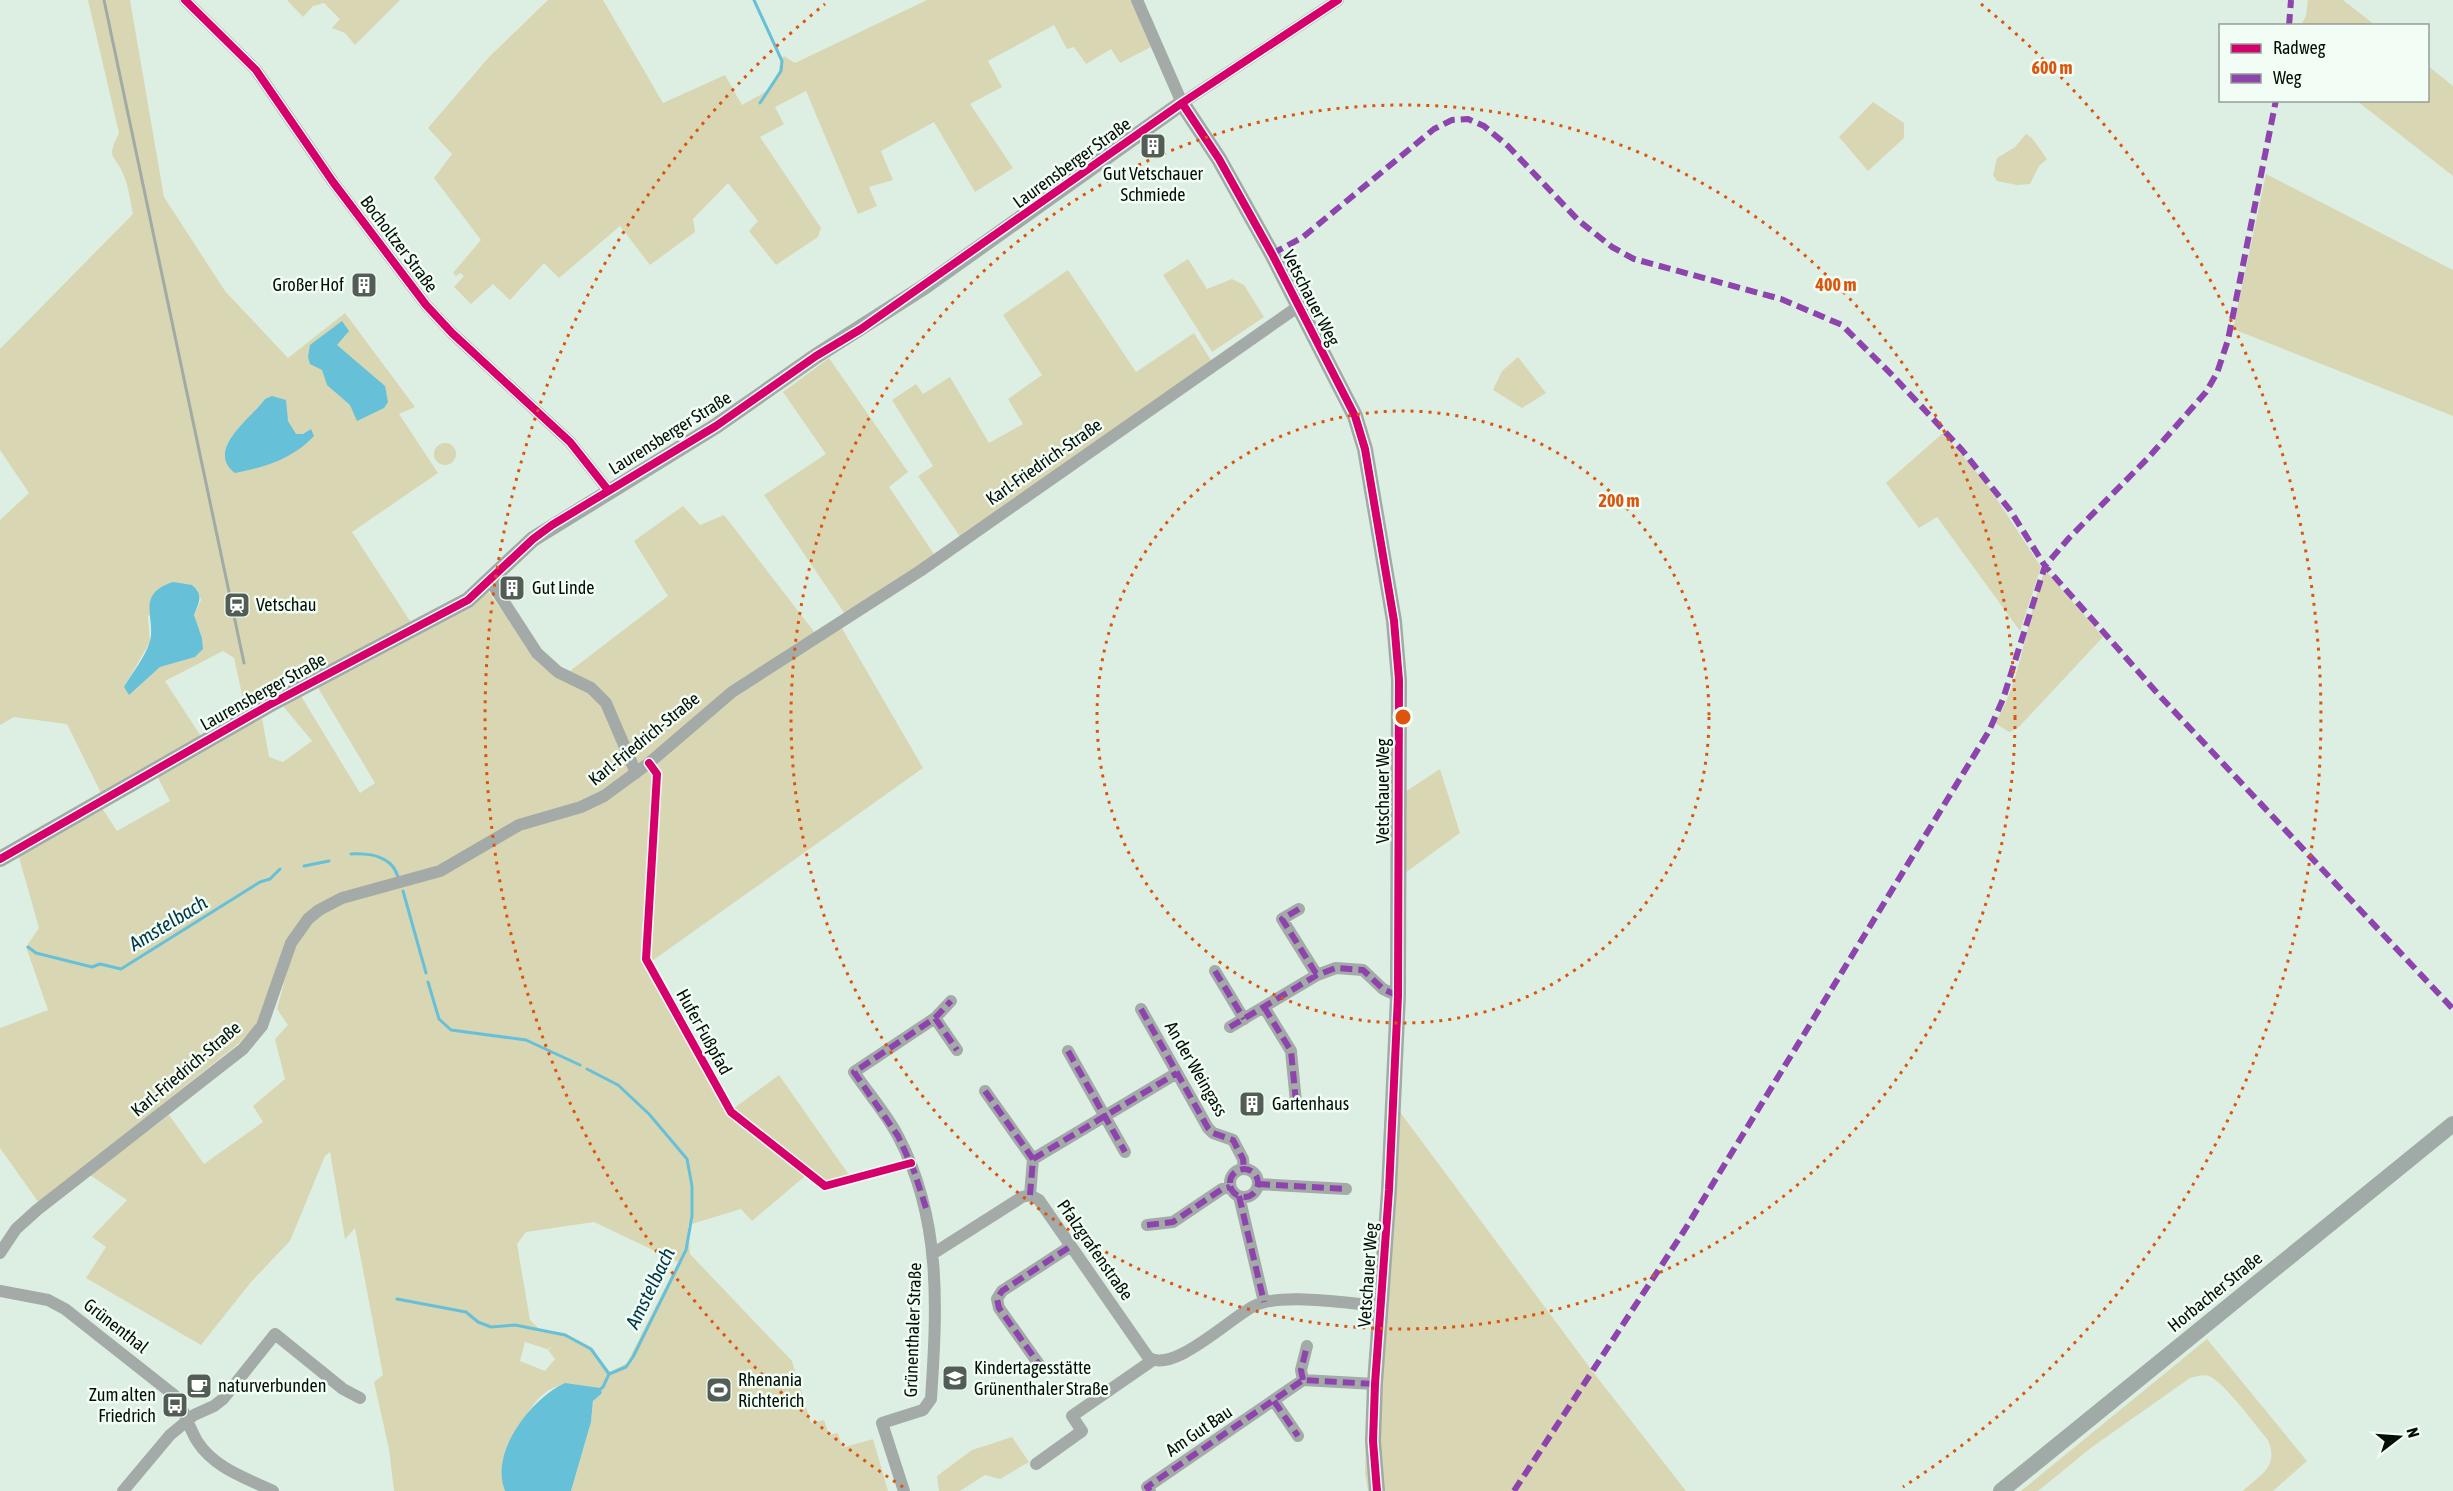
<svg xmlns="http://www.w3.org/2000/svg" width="2453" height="1491" font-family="'Asap Condensed',sans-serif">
<rect width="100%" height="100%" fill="#ddefe3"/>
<path fill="#d9d6b3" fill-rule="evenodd" d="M88 0H130L164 197 225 291 288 358 345 313 415 407 399 414 438 473 352 532 412 624 316 671 314 667 263 689 265 701 246 712 234 658 223 651 165 681 202 738 101 793 67 724 14 717 0 725V520L29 493 0 450V349L133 214C130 202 129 187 124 176 115 153 105 161 119 133ZM197 589 201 600 194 615 202 638 203 649 195 657 160 667 129 694 124 687 150 642 148 616Z
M287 0H400L355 45 345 33 332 28 340 19 324 3 313 6 303 17Z
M548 0H603L663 103 725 75 742 105C765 92 779 89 780 60L784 56 795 63 927 0H1131L1151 47 1120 63 1111 49 1086 64 1074 47 1067 49 1054 25 988 61 1002 87 970 104 1013 168 975 192 934 122 881 151 893 180 869 187 877 206 858 214 806 91 775 107 784 124 760 137 821 228 818 237 776 265 749 231 758 221 728 183 693 219 695 232 650 265 620 226 559 278 544 263 510 300 493 284 471 304 454 287 464 276 460 273 456 276 453 273 481 240 434 178 452 154 428 128 489 57Z
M2308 0H2343L2375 25H2301L2306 16Z
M2428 66 2453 86V176L2357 101 2428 100Z
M1873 102 1904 123V138L1868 171 1839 137Z
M2026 134 2032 138 2047 159 2039 166 2030 184 2017 185 1997 181 1993 175 1997 158 2015 147Z
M2266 174 2453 270V416L2233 329Z
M1188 259 1207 289 1232 279 1244 285 1264 317 1212 352 1163 275Z
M1068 270 1136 372 1194 333 1212 362 961 538 918 476 933 466 892 400 916 384 923 394 950 377 989 443 1023 424 1008 399 1042 375 1003 315Z
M1518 357 1546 393 1522 408 1493 390 1502 371Z
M829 358 908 472 889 487 936 557 845 614 764 495 826 454 783 392Z
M1943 433 1989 487 2041 567 2020 631 1937 517 1919 528 1886 483Z
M434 454a11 11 0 1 1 22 0a11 11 0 1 1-22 0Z
M683 506 700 525 724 515 819 638 840 625 923 768 652 961 733 1109 779 1075 849 1175 837 1179V1182L826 1184 811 1171 752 1221 741 1209 688 1225 690 1254 792 1361 811 1423 824 1420 829 1435 838 1433 842 1448 873 1439 888 1491H571L591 1422 595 1389C589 1388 583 1386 577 1385 525 1378 514 1451 503 1486L505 1491H394L389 1449 374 1382 383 1375 355 1228 345 1239 330 1152 325 1156 290 1241 251 1282 201 1345 86 1278 106 1247 92 1237 127 1200 90 1175 169 1115 204 1164 263 1122 253 1106 285 1079 275 1039 288 1025 277 1009 292 953 288 941 258 1023 239 1043 39 1203 0 1148V1028L48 1010 26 947 39 928 18 854 100 805 117 831 170 801 157 776 262 718 269 757 283 762 312 741 283 706 301 696 360 793 375 783 317 686 488 591 529 649 555 673 570 671 668 596 634 541ZM594 1222 678 1262 627 1363 610 1372 591 1347 565 1333 539 1329 530 1320 517 1244 526 1232ZM525 1342 547 1349 552 1347 548 1350 555 1359 545 1371 520 1361Z
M2045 570 2103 637 2018 728 2009 732 1995 723C2023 678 2025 620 2045 570Z
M1440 769 1460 833 1405 873V792Z
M1400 1112 1593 1372 1686 1491H1368L1365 1473 1368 1366Z
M2207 1339 2307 1461 2273 1491H2243C2261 1474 2279 1467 2268 1440 2256 1426 2224 1382 2209 1376 2203 1374 2195 1377 2190 1378L2092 1447 2038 1491H2021Z
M1012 1437 1029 1462 1000 1479 985 1475 960 1491H939L937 1476 972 1450Z"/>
<path fill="#66c0d8" d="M342 321 349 331 337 345 385 386 388 402 384 408 357 421 350 405 327 385 322 370 310 364 308 357 310 345Z
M272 396 286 400 288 421 296 434H303L311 429 314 436C292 459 266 467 235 473 204 450 253 417 265 399Z
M173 582 192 585C204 595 199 602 194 615L202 638 203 649 195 657 160 667 129 695 124 687C132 673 146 656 150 641 156 618 135 594 173 582Z
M565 1383 600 1388 602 1393 593 1401 591 1422 571 1491H505C489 1452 532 1398 565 1383Z"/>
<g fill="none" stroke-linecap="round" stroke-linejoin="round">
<path stroke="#66c0d8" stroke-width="3" d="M754 0 782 61 781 71 760 103
M351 854C371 853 392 856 398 877
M304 866 329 861
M403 891 426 973
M28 947 36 953 92 967 100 964 121 969 260 882 270 879 280 869
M428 982 439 1019 451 1030 526 1040 580 1065
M587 1069 618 1085 649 1114 687 1159 692 1186V1216L686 1250 633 1357 626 1367 609 1374 603 1387 598 1391
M397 1299 466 1312 478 1322 491 1327 515 1325 565 1335 591 1349 609 1374"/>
<path stroke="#a3aaa8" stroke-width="12" d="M185 0 256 70 333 182 426 305 452 333 570 442 608 490
M1137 0 1182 103 1338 0
M489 579 537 653 558 672 591 688 606 703 636 773
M1299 909 1282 919 1317 975
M1215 971 1244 1019
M1264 1007 1291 1051 1296 1102
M1141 1009 1208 1128 1213 1133 1233 1140 1243 1159 1244 1169
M935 1018 957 1050
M1230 1027 1317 975 1336 968 1363 970 1383 989 1398 996
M1068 1051 1125 1152
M985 1091 1033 1159 1030 1195
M1033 1159 1177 1073
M1230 1183a14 14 0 1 1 28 0a14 14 0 1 1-28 0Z
M1258 1184 1346 1189
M1239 1196 1264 1302
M1147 1225 1173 1222 1222 1189 1230 1187
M0 1253 16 1229 37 1210 243 1049 262 1026 291 943 308 919 319 910 342 898 440 871 519 825 581 807 604 796 649 763 732 692 920 571 1299 306
M934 1253 1022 1197 1030 1195 1039 1200 1148 1357C1172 1375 1230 1318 1254 1306 1281 1292 1349 1304 1381 1306
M0 1291 48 1300 65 1309 174 1395C185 1410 188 1426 197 1441 214 1468 246 1478 273 1491
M1043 1370 999 1308 997 1299 1002 1291 1071 1246
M1303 1380 1301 1370 1307 1346
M1274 1401 1298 1436
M1036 1464 1082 1431 1072 1416 1153 1360
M123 1491 170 1435 194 1415 214 1406 223 1399 275 1334 343 1389 360 1398
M904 1491 882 1423 923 1410 931 1399C937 1308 942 1219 898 1136 886 1113 868 1093 854 1072L935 1018 951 1001
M1150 1491 1147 1487 1303 1380 1375 1384"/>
<path stroke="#a0aaa7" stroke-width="16" d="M0 859 269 705 468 600 533 539 716 426 816 356 924 287 1182 103 1219 159 1272 254 1355 416 1365 449 1394 621 1399 680 1398 996 1389 1190 1375 1384 1373 1441 1377 1491
M2001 1491 2453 1124"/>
<path stroke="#a1aba5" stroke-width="3" d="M104 0 244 663"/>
<path stroke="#8e44ad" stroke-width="6" stroke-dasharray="12 6" stroke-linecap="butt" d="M2289 26 2291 0
M1272 254 1303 237 1434 129 1452 120 1468 119 1484 126 1508 146 1578 220 1612 247 1634 259 1781 299 1842 325 1893 376 1962 450 2010 510 2045 566 2158 694 2453 1009
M1299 909 1282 919 1317 975
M1215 971 1244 1019
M1264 1007 1291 1051 1296 1102
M1141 1009 1208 1128 1213 1133 1233 1140 1243 1159 1244 1169
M935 1018 957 1050
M1230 1027 1317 975 1336 968 1363 970 1383 989 1398 996
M1068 1051 1125 1152
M985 1091 1033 1159 1030 1195
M1033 1159 1177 1073
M1230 1183a14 14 0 1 1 28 0a14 14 0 1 1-28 0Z
M1258 1184 1346 1189
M1239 1196 1264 1302
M926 1208 914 1171 898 1136 854 1072 935 1018 951 1001
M1147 1225 1173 1222 1222 1189 1230 1187
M1043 1370 999 1308 997 1299 1002 1291 1071 1246
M1303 1380 1301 1370 1307 1346
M1274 1401 1298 1436
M1150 1491 1147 1487 1303 1380 1375 1384
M1514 1491 1684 1231 1989 731 2003 699 2045 566 2069 538 2149 457 2206 392 2217 373 2228 340 2276 100"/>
<g stroke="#f1fdf5" stroke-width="11">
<path id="cycleway" d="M185 0 256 70 333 182 426 305 452 333 570 442 608 490
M1182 103 1219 159 1272 254 1355 416 1365 449 1394 621 1399 680 1398 996 1389 1190 1375 1384 1373 1441 1377 1491
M649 763 657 774 646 959 731 1112 825 1186 911 1163
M0 859 269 705 468 600 533 539 552 525 716 426 816 356 861 329 1182 103 1338 0"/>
</g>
<use href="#cycleway" stroke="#d6006c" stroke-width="8"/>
</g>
<g fill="none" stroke="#dd550c" stroke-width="3" stroke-dasharray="3 6">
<circle cx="1403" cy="717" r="306"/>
<circle cx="1403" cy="717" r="612"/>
<path d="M903 1487A918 918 0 0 1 825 4M1981 4A918 918 0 0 1 1903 1487"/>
</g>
<defs>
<g id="building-square" transform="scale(1.35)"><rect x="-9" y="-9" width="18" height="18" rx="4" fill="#515d55" stroke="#f1fdf5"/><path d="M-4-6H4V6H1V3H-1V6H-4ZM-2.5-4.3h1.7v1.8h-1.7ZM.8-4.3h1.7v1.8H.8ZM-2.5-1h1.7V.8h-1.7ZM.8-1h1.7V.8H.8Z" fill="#fff"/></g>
<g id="station-square" transform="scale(1.35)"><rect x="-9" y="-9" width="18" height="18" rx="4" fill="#515d55" stroke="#f1fdf5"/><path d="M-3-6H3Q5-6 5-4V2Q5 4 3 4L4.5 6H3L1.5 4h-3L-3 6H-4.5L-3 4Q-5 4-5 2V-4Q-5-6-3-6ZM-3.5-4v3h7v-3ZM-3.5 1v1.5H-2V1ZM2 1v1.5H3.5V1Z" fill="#fff"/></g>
<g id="school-square" transform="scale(1.35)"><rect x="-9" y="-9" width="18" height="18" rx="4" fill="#515d55" stroke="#f1fdf5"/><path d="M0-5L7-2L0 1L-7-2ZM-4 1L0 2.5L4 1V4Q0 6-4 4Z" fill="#fff"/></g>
<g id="cafe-square" transform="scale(1.35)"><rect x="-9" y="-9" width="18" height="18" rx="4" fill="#515d55" stroke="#f1fdf5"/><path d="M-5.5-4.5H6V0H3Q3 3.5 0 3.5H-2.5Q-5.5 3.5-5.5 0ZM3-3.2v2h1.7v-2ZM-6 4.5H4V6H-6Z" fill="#fff"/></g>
<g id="stadium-square" transform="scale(1.35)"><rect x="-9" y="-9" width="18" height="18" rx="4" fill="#515d55" stroke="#f1fdf5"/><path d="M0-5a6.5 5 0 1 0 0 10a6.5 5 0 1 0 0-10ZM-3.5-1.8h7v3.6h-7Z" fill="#fff"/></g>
<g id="bus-square" transform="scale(1.35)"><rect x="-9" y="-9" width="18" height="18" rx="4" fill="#515d55" stroke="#f1fdf5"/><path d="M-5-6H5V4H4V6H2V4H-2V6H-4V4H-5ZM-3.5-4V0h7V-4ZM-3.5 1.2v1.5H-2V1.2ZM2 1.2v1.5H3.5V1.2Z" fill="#fff"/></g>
</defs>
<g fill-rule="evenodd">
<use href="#building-square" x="1153" y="146"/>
<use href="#building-square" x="364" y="285"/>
<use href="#building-square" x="512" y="588"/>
<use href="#station-square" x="237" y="605"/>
<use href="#building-square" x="1252" y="1104"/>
<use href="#school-square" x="955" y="1378"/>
<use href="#cafe-square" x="199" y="1386"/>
<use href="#stadium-square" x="719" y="1390"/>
<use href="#bus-square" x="175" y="1405"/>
</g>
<g text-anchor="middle" stroke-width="5" stroke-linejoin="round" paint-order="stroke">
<g font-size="18" fill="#050f08" stroke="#f1fdf5">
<text transform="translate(1072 163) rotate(-36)" y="6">Laurensberger Straße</text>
<text transform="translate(399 244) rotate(53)" y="6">Bocholtzer Straße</text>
<text transform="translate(1311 298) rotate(63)" y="6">Vetschauer Weg</text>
<text transform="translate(670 433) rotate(-32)" y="6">Laurensberger Straße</text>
<text transform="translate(1044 462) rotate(-35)" y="6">Karl-Friedrich-Straße</text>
<text transform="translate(263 692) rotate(-29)" y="6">Laurensberger Straße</text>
<text transform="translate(644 739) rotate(-39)" y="6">Karl-Friedrich-Straße</text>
<text transform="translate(1383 791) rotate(-90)" y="6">Vetschauer Weg</text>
<text transform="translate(704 1032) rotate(61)" y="6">Hufer Fußpfad</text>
<text transform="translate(186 1069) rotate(-40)" y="6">Karl-Friedrich-Straße</text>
<text transform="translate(1196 1069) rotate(60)" y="6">An der Weingass</text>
<text transform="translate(1095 1250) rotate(55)" y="6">Pfalzgrafenstraße</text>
<text transform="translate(1368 1275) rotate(-86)" y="6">Vetschauer Weg</text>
<text transform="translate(2215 1292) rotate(-39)" y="6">Horbacher Straße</text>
<text transform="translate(116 1326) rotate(38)" y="6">Grünenthal</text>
<text transform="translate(913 1330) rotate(-88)" y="6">Grünenthaler Straße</text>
<text transform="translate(1199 1431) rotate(-34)" y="6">Am Gut Bau</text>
</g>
<g font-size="18" fill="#050f08" stroke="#f1fdf5" text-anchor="start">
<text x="1153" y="180" text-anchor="middle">Gut Vetschauer<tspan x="1153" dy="21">Schmiede</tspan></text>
<text x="344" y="291" text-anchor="end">Großer Hof</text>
<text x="532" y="594">Gut Linde</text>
<text x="256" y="611">Vetschau</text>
<text x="1272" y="1110">Gartenhaus</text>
<text x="974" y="1374">Kindertagesstätte<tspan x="974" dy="21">Grünenthaler Straße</tspan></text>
<text x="738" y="1386">Rhenania<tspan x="738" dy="21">Richterich</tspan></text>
<text x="218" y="1392">naturverbunden</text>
<text x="156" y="1401" text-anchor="end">Zum alten<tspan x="156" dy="21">Friedrich</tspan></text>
</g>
<g font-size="20" font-style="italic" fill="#003746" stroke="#f1fdf5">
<text transform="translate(168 923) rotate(-31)" y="7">Amstelbach</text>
<text transform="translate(650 1288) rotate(-64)" y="7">Amstelbach</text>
</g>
</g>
<circle cx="1403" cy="717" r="9" fill="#dd550c" stroke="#f1fdf5" stroke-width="3"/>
<g font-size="18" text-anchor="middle" font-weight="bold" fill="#dd550c" stroke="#f1fdf5" stroke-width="5" stroke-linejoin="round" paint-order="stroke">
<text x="2052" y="74">600 m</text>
<text x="1836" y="291">400 m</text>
<text x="1619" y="507">200 m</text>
</g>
<rect x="2219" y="24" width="210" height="78" fill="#f1fdf5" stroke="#939e96" stroke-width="1.5"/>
<rect x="2231" y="44" width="30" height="9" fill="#d6006c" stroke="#939e96" stroke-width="1.5"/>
<text x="2273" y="54" font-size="18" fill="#050f08">Radweg</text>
<rect x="2231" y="74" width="30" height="9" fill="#8e44ad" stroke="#939e96" stroke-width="1.5"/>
<text x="2273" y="84" font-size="18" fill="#050f08">Weg</text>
<g transform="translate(2399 1437) rotate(73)" stroke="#f1fdf5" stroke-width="4.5" paint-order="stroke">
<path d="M0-4.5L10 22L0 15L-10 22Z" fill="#050f08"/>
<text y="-9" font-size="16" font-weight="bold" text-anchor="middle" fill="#050f08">N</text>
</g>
</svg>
